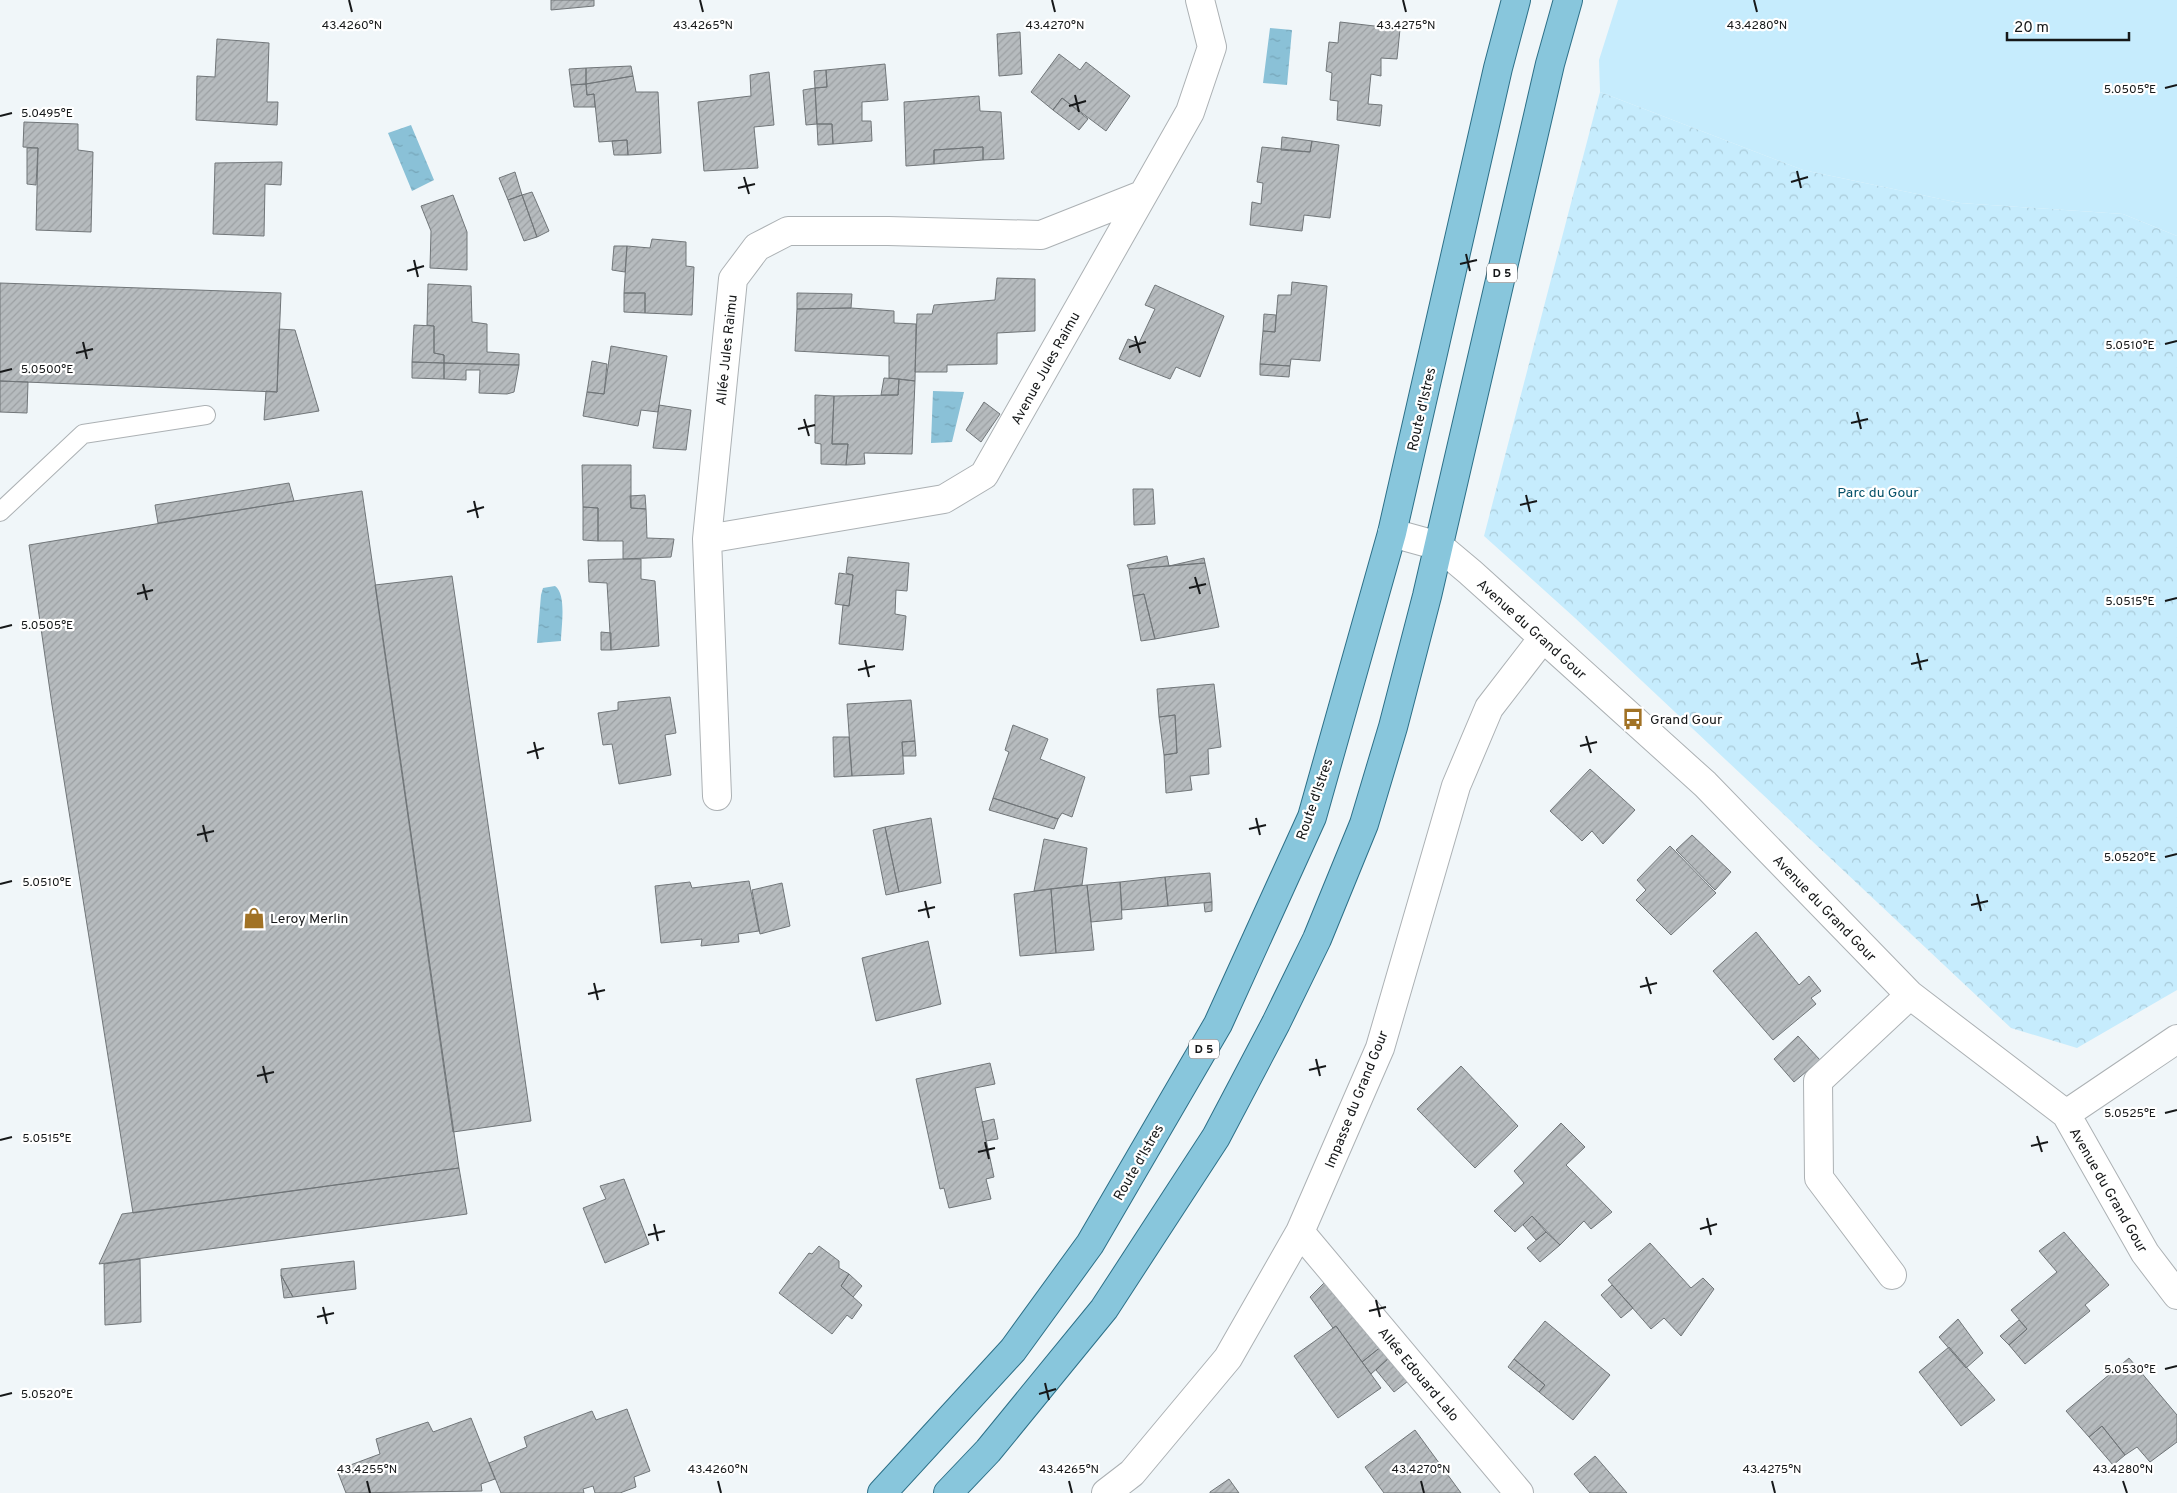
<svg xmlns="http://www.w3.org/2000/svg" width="2177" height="1493" font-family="Overpass,sans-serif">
<defs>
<pattern id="park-crowns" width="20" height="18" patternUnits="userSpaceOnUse" patternTransform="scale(1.25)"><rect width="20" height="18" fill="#c6ecfd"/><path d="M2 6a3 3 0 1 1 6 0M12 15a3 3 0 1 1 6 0" fill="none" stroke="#a9cad8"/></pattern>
<pattern id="water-ripples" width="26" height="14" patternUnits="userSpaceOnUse" patternTransform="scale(1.25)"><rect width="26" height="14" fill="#8ac1d7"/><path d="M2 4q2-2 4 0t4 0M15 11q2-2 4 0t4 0" fill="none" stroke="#76a5b8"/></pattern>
<pattern id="building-hatch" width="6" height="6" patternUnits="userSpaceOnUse" patternTransform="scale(1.25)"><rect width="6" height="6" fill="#b6bbbe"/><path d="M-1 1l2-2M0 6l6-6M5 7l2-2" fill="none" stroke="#9ca0a3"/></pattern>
</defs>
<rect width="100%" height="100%" fill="#f0f6f9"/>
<path fill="#c6ecfd" d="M1618 0H2177V236L2123 214 1960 203 1803 170 1600 92 1599 60Z"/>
<path fill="url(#park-crowns)" d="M1600 92 1803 170 1960 203 2123 214 2177 236V990L2077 1048 2011 1028 1575 618 1484 536Z"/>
<path fill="url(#water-ripples)" d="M1270 28 1292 30 1287 85 1263 83Z
M411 125 434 180 412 191 388 133Z
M933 391 964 392 952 442 931 443Z
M555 586C567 594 561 628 561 641L537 643 541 595 543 588Z"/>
<path fill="url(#building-hatch)" stroke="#717679" d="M551 0H594V6L551 10Z
M1340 22 1400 29 1397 59 1381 58V76L1371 74 1368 104 1382 105 1380 126 1337 120 1338 101 1330 100 1332 73 1326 71 1329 42 1338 43Z
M1020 32 1022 74 999 76 997 34Z
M217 39 269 43 267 102H278L277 125 196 120 197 76 215 77Z
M1059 54 1080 70 1086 62 1130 96 1106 131 1062 98 1053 110 1031 92Z
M885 64 888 100 862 102V121H871L872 141 833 144 832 124H817L815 88 827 87 826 70Z
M631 66 633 76 586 84V68Z
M586 68V84L571 85 569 69Z
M826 70 827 87 815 88 814 71Z
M769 72 774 125 754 127 758 168 704 171 698 102 751 96 750 75Z
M633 76 636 92H658L661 153 628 155 627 140 599 142 594 94 587 95 586 84Z
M586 84 587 95 594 94 595 107H574L571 85Z
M815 88 817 124 806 125 803 90Z
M979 96 980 111 1001 112 1004 159 983 160V147L934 150V164L906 166 904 102Z
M1062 98 1088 119 1079 130 1053 110Z
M24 122 78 124V150L93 152 91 232 36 230 38 148 23 147Z
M817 124H832L833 144 818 145Z
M1282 137 1312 141 1310 152 1281 150Z
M627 140 628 155H614L612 141Z
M1312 141 1339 145 1330 218 1304 215 1302 231 1250 225 1252 202 1261 204 1263 183 1257 182 1262 147 1310 152Z
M983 147V160L934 164V150Z
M27 148H38L36 185 27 184Z
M282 162 281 185 265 184 264 236 213 234 215 163Z
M515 172 522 195 508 200 499 178Z
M532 192 549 231 537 237 522 195Z
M453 195 467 232V270L430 268 431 231 421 206Z
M522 195 537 237 524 241 508 200Z
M652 239 686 242V266L694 267 692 315 645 313V293H624L627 246 650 248Z
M614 246H627L625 272 612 270Z
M997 278 1035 279V331L997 333V364L947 365V372H915L917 314H932L934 305 995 300Z
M1292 282 1327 286 1320 361 1291 359 1290 366 1260 364 1263 331 1275 332 1278 295H1291Z
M0 283 281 293 277 392 0 381Z
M428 284 471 286 472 322 487 324V352L519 354V365L444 363V355L434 353V326L427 325Z
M1155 285 1224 316 1200 377 1176 367 1170 379 1119 359 1128 339 1139 343 1155 309 1145 305Z
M624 293H645V313L624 312Z
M797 293 852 294 851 308 797 309Z
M851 308 894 311V323L916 324 915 381 889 378V356L795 351 797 309Z
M1264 314 1276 315 1275 332 1263 331Z
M414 325 434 326V353L444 355V363L412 362Z
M279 329 295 330 319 411 264 420 266 391 277 392Z
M611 346 667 356 658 412 641 410 638 426 583 416 587 392 604 394Z
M592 361 607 364 604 394 587 392Z
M412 362 444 363V379L412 378Z
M444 363 519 365 514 392 507 394 479 393 480 370H466V380L444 379Z
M1260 364 1290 366 1289 377 1260 375Z
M884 378 899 379 898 395H881Z
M899 379 915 381 912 454 864 453 865 464 846 465 848 444H832L834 396 898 395Z
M0 381 28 382 27 413 0 412Z
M815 395 834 396 832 444H848L846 465 821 464V444L815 443Z
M984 402 1000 414 981 442 966 430Z
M659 405 691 410 686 450 653 448Z
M582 465H631V508L646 509 647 538 674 539 671 557 623 559V541H598V508L583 507Z
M289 483 294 501 158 523 155 505Z
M1133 489H1153L1155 524 1134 525Z
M362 491 459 1168 133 1213 52 705 29 545 294 501Z
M645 495 646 509 631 508 630 496Z
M583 507 598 508V541L583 540Z
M1167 556 1169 566 1129 569 1127 565Z
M848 557 909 563 907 591 896 590 895 614 906 616 903 650 839 644 843 605 849 606 853 575 846 573Z
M1204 558 1205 563 1169 566Z
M623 559H641V579L655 581 659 646 611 650 607 583 589 582 588 560Z
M1205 563 1219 627 1155 639 1144 594 1133 596 1129 569Z
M839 573 853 575 849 606 835 604Z
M452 576 531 1121 453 1132 375 585Z
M1144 594 1155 639 1141 641 1133 596Z
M601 632 611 633V650H601Z
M1214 684 1221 747 1208 749 1209 774 1190 776 1192 790 1166 793 1164 755 1177 753 1175 715 1159 717 1157 689Z
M670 697 676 733 665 735 671 775 619 784 612 744 603 745 598 713 618 710V702Z
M911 700 915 741 902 742 904 774 852 776 847 704Z
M1175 715 1177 753 1164 755 1159 717Z
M1013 725 1048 739 1040 759 1085 777 1072 817 1062 813 1058 819 993 798 1009 752 1005 750Z
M833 737H849L852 776 834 777Z
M915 741 916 756H903L902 742Z
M1590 769 1635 810 1603 844 1592 831 1582 841 1550 811Z
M993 798 1058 819 1054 829 989 810Z
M931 818 941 883 899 892 885 827Z
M885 827 899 892 886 895 873 830Z
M1692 835 1731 872 1715 890 1676 850Z
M1044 839 1087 848 1082 885 1034 891Z
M1670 846 1716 893 1671 935 1636 900 1646 890 1637 880Z
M1210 873 1212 902 1168 906 1165 877Z
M1165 877 1168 906 1122 910 1120 882Z
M749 881 759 931 738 934 739 942 701 946 702 939 661 943 655 886 690 882 692 888Z
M1120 882 1122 919 1091 922 1087 885Z
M782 883 790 926 760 934 752 890Z
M1087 885 1094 950 1056 953 1051 889Z
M1051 889 1056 953 1020 956 1014 894Z
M1212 902V911L1205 912 1204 903Z
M1756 932 1799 985 1809 976 1821 991 1811 998 1816 1004 1773 1040 1713 971Z
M928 941 941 1004 876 1021 862 958Z
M1798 1036 1820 1060 1794 1082 1774 1059Z
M990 1063 995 1084 975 1088 994 1177 986 1179 991 1199 949 1208 944 1188 940 1189 916 1079Z
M1461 1066 1518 1126 1475 1168 1417 1109Z
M994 1119 998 1139 986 1141 982 1122Z
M1561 1123 1585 1147 1566 1165 1612 1212 1591 1229 1584 1221 1560 1245 1532 1216 1515 1232 1494 1211 1524 1183 1514 1171Z
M459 1168 467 1214 99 1264 122 1214Z
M624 1179 649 1244 605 1263 583 1208 606 1199 600 1186Z
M1532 1216 1546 1232 1536 1240 1523 1225Z
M1546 1232 1560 1245 1540 1262 1527 1248Z
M2064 1232 2109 1285 2085 1305 2090 1311 2025 1364 2009 1345 2027 1329 2011 1310 2057 1272 2039 1251Z
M1650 1243 1691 1288 1703 1278 1714 1289 1681 1336 1664 1318 1651 1329 1608 1280Z
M819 1246 839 1261V1268L849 1274 841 1286 862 1305 852 1319 847 1315 832 1334 779 1293 809 1253 812 1254Z
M140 1259 141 1322 105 1325 104 1264Z
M354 1261 356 1289 293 1297 281 1275V1269Z
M849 1274 862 1286 853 1297 841 1286Z
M281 1275 293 1297 284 1298Z
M1327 1280 1382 1346 1362 1362 1336 1326 1333 1328 1310 1297Z
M1612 1285 1633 1308 1621 1318 1601 1295Z
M1958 1319 1983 1353 1966 1368 1939 1337Z
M2019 1320 2027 1329 2009 1345 2000 1336Z
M1545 1321 1610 1375 1573 1420 1539 1392 1545 1385 1514 1359Z
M1336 1326 1381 1388 1338 1418 1294 1356Z
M1382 1346 1391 1356 1371 1374 1362 1362Z
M1949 1347 1995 1400 1961 1426 1919 1372Z
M1391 1356 1412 1378 1394 1392 1376 1370Z
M2129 1358 2177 1415V1442L2150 1462 2137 1447 2125 1455 2102 1426 2089 1437 2066 1411Z
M1514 1359 1545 1385 1539 1392 1508 1367Z
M627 1409 650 1471 634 1477 636 1487 620 1493H595L593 1486 583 1489 584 1493H501L489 1463 527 1447 524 1437 592 1411 596 1420Z
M471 1418 495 1479 481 1484 482 1491 346 1493 337 1470 380 1454 376 1439 428 1422 433 1432Z
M2102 1426 2125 1455 2113 1465 2089 1437Z
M1415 1430 1461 1493H1384L1365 1467Z
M1595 1456 1596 1457 1627 1493H1590L1574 1474Z
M1229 1479 1239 1493H1210V1492Z"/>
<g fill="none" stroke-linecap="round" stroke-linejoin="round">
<g stroke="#acb1b4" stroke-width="20">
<path id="lane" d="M0 512 83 434 206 415"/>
</g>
<g stroke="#acb1b4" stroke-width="30">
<path id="street" d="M1392 533 1439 546 1470 572 1705 784 1910 995 2066 1114 2145 1253 2177 1295
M707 539 944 499 984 475 1190 112 1212 47 1200 0
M717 796 707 539 733 279 757 247 788 231H888L1041 235 1142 195
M2066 1114 2177 1039
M1300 1232 1519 1493
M1892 1275 1819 1178 1818 1081 1910 995
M1106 1493 1132 1473 1228 1358 1300 1232 1380 1048 1456 786 1489 708 1543 638"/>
</g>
<g stroke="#2d7088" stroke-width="30">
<path id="primary" d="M882 1493 1013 1350 1090 1244 1218 1024 1312 817 1392 533 1498 68 1516 0
M948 1493 988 1451 1104 1309 1216 1137 1276 1023 1317 939 1364 824 1393 727 1427 596 1550 64 1568 0"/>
</g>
<use href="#lane" stroke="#fff" stroke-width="18"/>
<use href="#street" stroke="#fff" stroke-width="28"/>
<use href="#primary" stroke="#88c6dc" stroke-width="28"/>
</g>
<path fill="none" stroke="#161819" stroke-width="2" d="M349 0 352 12M700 0 703 12M1052 0 1055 12M1403 0 1406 12M1754 0 1757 12M2165 88 2177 85M1075 95 1079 112M1069 106 1086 101M0 116 12 113M1797 171 1801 188M744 177 749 194M1791 182 1808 177M738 188 755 184M1466 254 1470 271M414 260 418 277M1460 264 1477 260M407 271 424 266M1135 336 1140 353M83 342 87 359M2165 344 2177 341M1129 347 1146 342M76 353 93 349M0 372 12 369M1857 412 1861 429M804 419 809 436M1851 423 1868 419M798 429 815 425M1526 495 1530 512M474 501 478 518M1520 505 1537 501M467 512 484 507M1195 577 1200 594M143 584 147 600M1189 588 1206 584M137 594 153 590M2165 601 2177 598M0 628 12 625M1917 653 1921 670M865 660 869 677M1911 664 1928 660M858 670 875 666M1586 736 1591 753M534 742 538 759M1580 746 1597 742M527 753 544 748M1256 818 1260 835M203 825 207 842M1249 829 1266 825M197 835 214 831M2165 857 2177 854M0 884 12 881M1977 894 1981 911M925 901 929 918M1971 905 1988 901M918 911 935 907M1646 977 1651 994M594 983 598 1000M1640 987 1657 983M588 994 605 990M1316 1059 1320 1076M263 1066 267 1083M1309 1070 1326 1066M257 1076 274 1072M2165 1113 2177 1110M2037 1136 2042 1152M0 1140 12 1137M985 1142 989 1159M2031 1146 2048 1142M978 1152 995 1148M1707 1218 1711 1235M654 1224 658 1241M1700 1229 1717 1224M648 1235 665 1231M1376 1300 1380 1317M323 1307 327 1324M1369 1311 1386 1307M317 1317 334 1313M2165 1369 2177 1366M1045 1383 1049 1400M1039 1394 1056 1389M0 1396 12 1393M367 1481 370 1493M718 1481 721 1493M1069 1481 1072 1493M1421 1481 1424 1493M1772 1481 1775 1493M2123 1481 2127 1493"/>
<defs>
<g id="bus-bare" transform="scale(1.725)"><path d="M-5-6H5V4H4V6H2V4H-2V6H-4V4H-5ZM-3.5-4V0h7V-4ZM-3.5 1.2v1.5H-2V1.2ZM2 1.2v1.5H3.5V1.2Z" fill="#a17225" stroke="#fff" stroke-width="2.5" paint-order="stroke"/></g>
<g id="shop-bare" transform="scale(1.725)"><path d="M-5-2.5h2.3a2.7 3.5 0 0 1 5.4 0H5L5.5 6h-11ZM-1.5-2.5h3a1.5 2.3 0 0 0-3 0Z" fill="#a17225" stroke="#fff" stroke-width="2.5" paint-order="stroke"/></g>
</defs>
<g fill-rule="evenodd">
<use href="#bus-bare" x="1633" y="719"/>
<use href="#shop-bare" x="254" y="918"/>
</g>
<g text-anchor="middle" stroke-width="4.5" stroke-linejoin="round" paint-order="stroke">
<g fill="#fff" stroke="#5c5d5e" stroke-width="1">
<rect x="1487" y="263.5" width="30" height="19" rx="4"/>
<rect x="1189" y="1039.5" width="30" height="19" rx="4"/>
</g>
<g font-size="12" font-weight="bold" fill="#161819">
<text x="1502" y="277">D 5</text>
<text x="1204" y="1053">D 5</text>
</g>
<g font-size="14" fill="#161819" stroke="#fff">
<text transform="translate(726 350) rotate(-84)" y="5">Allée Jules Raimu</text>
<text transform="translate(1045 368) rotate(-61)" y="5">Avenue Jules Raimu</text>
<text transform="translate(1421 409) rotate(-77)" y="5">Route d'Istres</text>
<text transform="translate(1532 629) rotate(42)" y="5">Avenue du Grand Gour</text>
<text transform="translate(1314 799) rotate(-71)" y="5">Route d'Istres</text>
<text transform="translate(1825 908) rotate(46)" y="5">Avenue du Grand Gour</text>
<text transform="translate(1356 1099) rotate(-68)" y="5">Impasse du Grand Gour</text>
<text transform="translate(1138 1162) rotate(-60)" y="5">Route d'Istres</text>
<text transform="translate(2109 1190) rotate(60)" y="5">Avenue du Grand Gour</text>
<text transform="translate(1419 1374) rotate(50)" y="5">Allée Edouard Lalo</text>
</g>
<g font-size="14" fill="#045169" stroke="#fff">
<text x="1878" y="497">Parc du Gour</text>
</g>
<g font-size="14" fill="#161819" stroke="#fff" text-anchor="start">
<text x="1650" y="724">Grand Gour</text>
<text x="270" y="923">Leroy Merlin</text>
</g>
</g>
<g font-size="12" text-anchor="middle" fill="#161819" stroke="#fff" stroke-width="4.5" stroke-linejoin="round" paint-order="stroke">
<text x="352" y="29">43.4260°N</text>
<text x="703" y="29">43.4265°N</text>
<text x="1055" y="29">43.4270°N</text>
<text x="1406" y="29">43.4275°N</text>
<text x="1757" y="29">43.4280°N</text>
<text x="2130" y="93">5.0505°E</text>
<text x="47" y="117">5.0495°E</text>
<text x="2130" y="349">5.0510°E</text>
<text x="47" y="373">5.0500°E</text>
<text x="2130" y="605">5.0515°E</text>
<text x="47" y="629">5.0505°E</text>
<text x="2130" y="861">5.0520°E</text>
<text x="47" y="886">5.0510°E</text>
<text x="2130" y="1117">5.0525°E</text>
<text x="47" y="1142">5.0515°E</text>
<text x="2130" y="1373">5.0530°E</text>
<text x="47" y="1398">5.0520°E</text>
<text x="367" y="1473">43.4255°N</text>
<text x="718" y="1473">43.4260°N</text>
<text x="1069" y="1473">43.4265°N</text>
<text x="1421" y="1473">43.4270°N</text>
<text x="1772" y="1473">43.4275°N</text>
<text x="2123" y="1473">43.4280°N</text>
</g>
<path d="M2007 32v8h122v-8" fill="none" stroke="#161819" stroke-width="2.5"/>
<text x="2014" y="32" font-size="15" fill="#161819" stroke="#ffffff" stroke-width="4" paint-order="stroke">20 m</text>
</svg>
